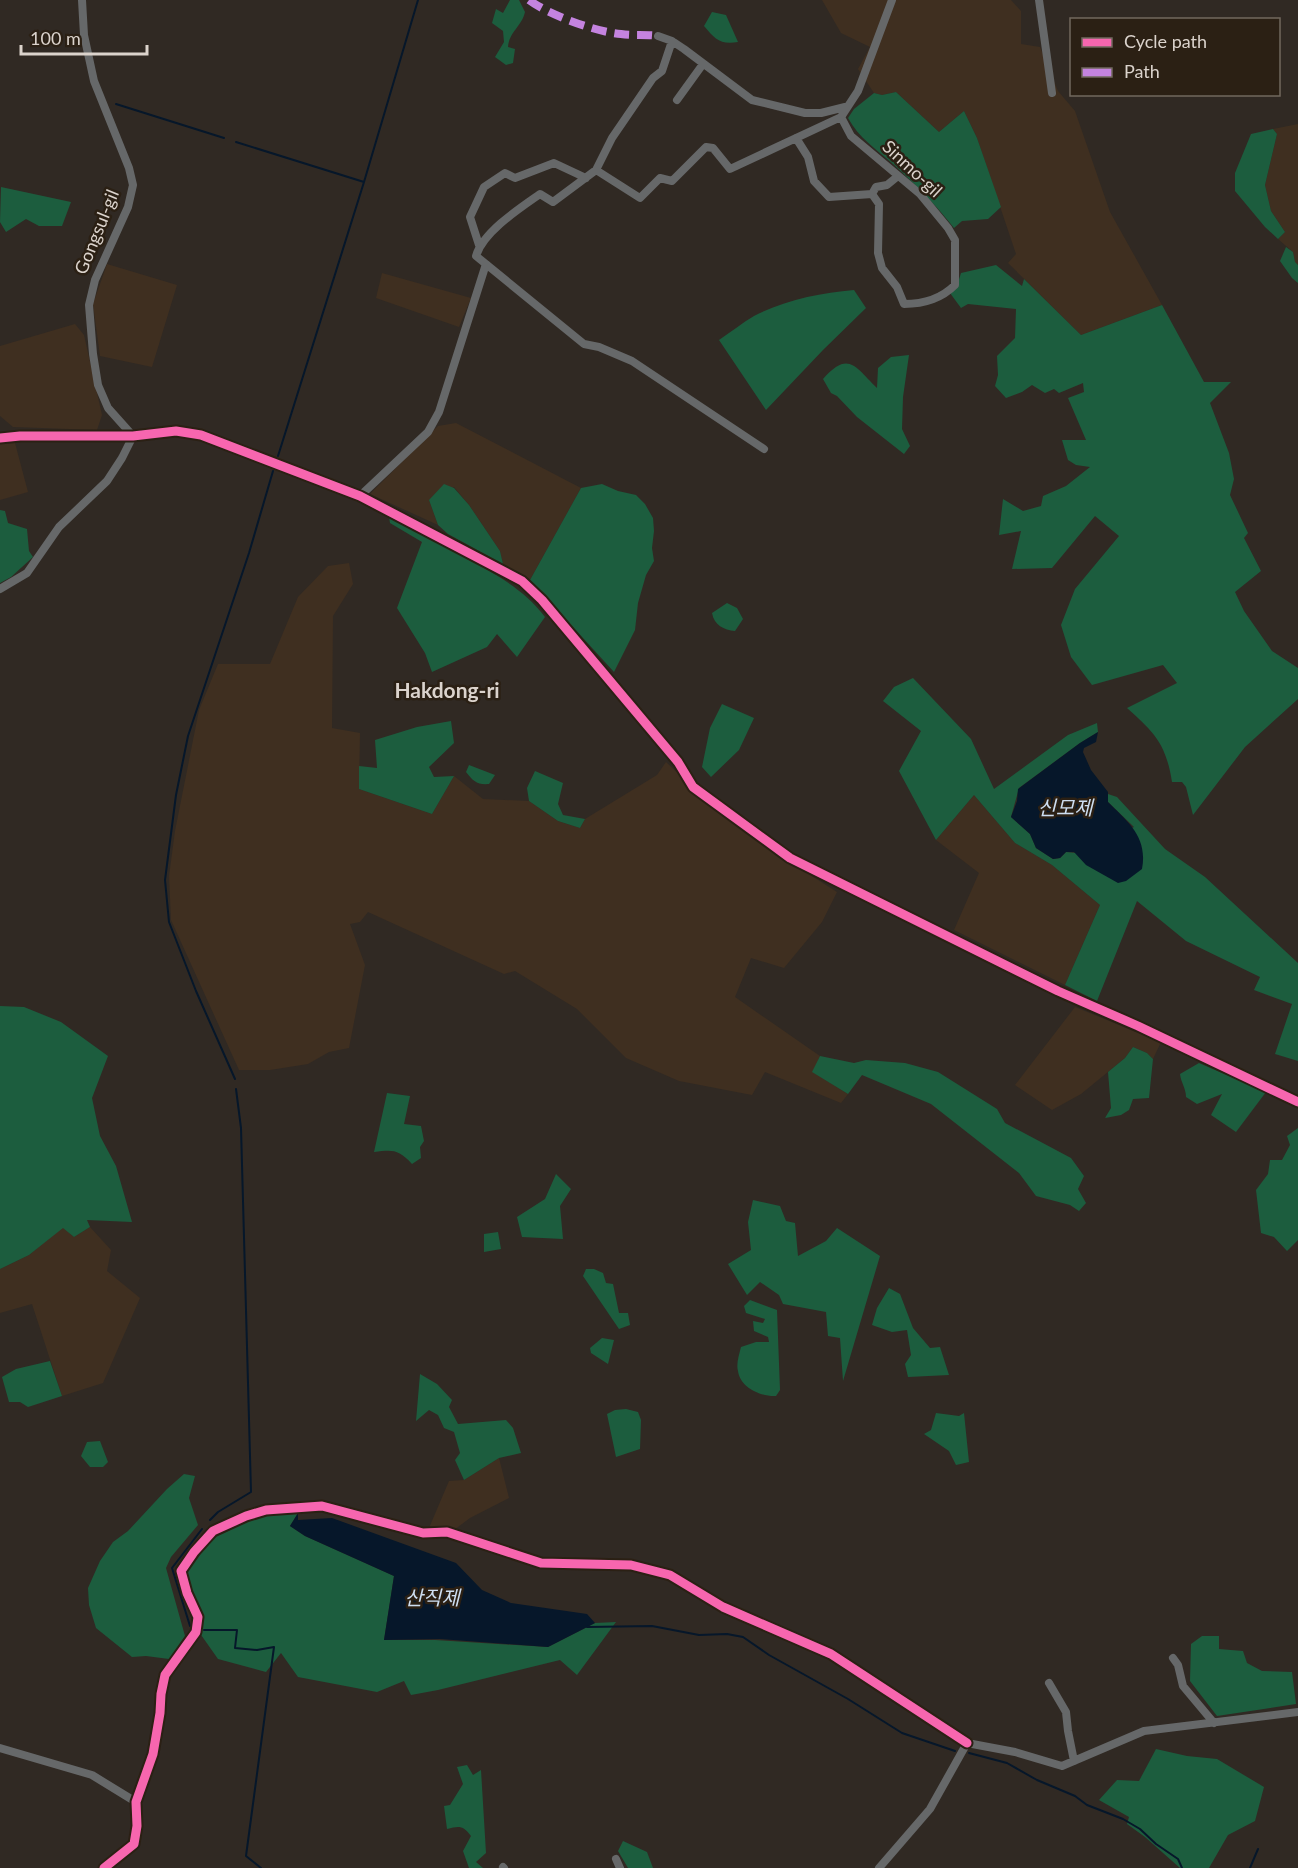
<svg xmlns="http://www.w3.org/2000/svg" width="1298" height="1868" font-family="Lato,'Noto Sans KR',sans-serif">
<rect width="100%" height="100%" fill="#302923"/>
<path fill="#3f2f20" d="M822 0H1011L1021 11V44L1040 47 1058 91 1075 111 1110 212 1162 305 1081 335 1008 263 1016 254 977 138 964 111 939 132 896 92 882 95 874 93 858 69 870 47 841 33Z
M1298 124V265L1295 263 1293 252 1278 239 1285 232 1271 211 1265 185 1277 134 1273 129Z
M107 264 177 285 152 367 100 356 93 304Z
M382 273 471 298 459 327 376 298Z
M75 324 84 335 102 415 97 430 13 427 0 416V346Z
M456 423 581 488 530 580 503 564 500 551 469 505 454 487 429 500 438 525 370 494 438 426Z
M15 443 28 492 0 500V444Z
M349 563 353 584 333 616 332 728 360 733 359 789 432 814 454 776 483 799 529 801 558 821 580 828 585 819 657 775 666 762 717 810 777 854 837 892 822 922 784 968 751 958 735 997 820 1056 813 1072 848 1094 841 1103 765 1072 752 1095 679 1081 626 1058 577 1009 515 971 504 974 368 912 360 922 350 924 365 965 349 1048 329 1052 308 1064 270 1070H239L171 920 169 876 175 831 199 710 218 664H270L298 597 328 566Z
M974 795 1015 843 1052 865 1100 905 1065 985 954 930 979 873 936 840Z
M1075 1007 1161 1042 1153 1059 1147 1053 1133 1047 1125 1058 1081 1094 1052 1110 1015 1085Z
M63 1227 74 1237 90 1227 111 1250 107 1271 140 1298 103 1383 62 1396 32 1304 0 1313V1269L29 1255Z
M499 1458 509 1498 470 1518 454 1530 429 1528 449 1481 464 1480Z"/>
<path fill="#1c5d3e" d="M510 0H519L525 12C522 26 509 32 508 47L515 49 513 63 506 65 495 57 504 42 503 31 492 23 496 9 503 13Z
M712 12 726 15 738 42C720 45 715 39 704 26Z
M896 92 939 132 964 111 977 138 1001 207 988 219 962 221 954 228C936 205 915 184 893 164 875 148 859 138 848 118L854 109 874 93 882 95Z
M1273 129 1277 134 1265 185 1271 211 1285 232 1278 239 1265 227 1235 191V173L1251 134Z
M1 187 71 202 62 226H39L26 219 6 232 0 222Z
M1286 247 1293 252 1295 262 1298 265V283L1292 278 1280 261Z
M996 265 1022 286 1024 279 1081 335 1162 305 1204 382H1231L1210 403 1229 453 1234 479 1230 495 1248 533 1244 538 1261 571 1235 592 1244 611 1272 651 1298 668V699L1245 747 1193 815 1186 787 1182 782H1172C1166 744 1155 733 1127 708L1177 683 1163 665 1092 685 1071 657 1061 625 1075 589 1119 536 1095 516 1052 568 1012 569 1021 531 999 535 1003 499 1023 511 1041 506 1043 496 1066 486 1090 467 1076 465 1068 460 1062 440H1086L1068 398 1084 392 1083 383 1059 393 1054 389 1045 393 1032 385 1022 392 1006 398 995 386 998 375 997 356 1015 338 1016 309 968 304 961 308 950 293 956 289 961 273Z
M854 290 866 308 823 350 766 410 719 340C731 332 742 323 754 316 785 300 820 293 854 290Z
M909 355 903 397 902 429 910 446 904 454 857 417 837 396 831 393 823 379C849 350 855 367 877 388L878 368 891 357Z
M444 484 454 488 469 505 500 551 503 564 448 534 438 525 429 500Z
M602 484 618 491 636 495 645 504 653 518 654 531 652 548 654 561 646 575 638 603 635 630 614 672 530 580 581 488Z
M0 510 5 511 8 523 27 529 29 551 33 557 11 577 0 583Z
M389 517C409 518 425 535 442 545 478 566 519 582 545 617L517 657 497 634 487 647 432 672 425 653 397 608 422 542 390 523Z
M727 603 737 608 743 619 735 631C724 630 714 625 712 613Z
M913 678 971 739 994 789 1068 735 1097 723 1098 732 1080 743 1019 788 1011 817 1030 834 1036 848 1053 859 1060 858 1066 852 1076 853 1134 827 1108 802V794L1117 797 1165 849 1205 877 1298 963V1061L1275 1054 1292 1004 1254 990 1260 977 1186 941 1137 901 1097 1001 1065 985 1100 905 1052 865 1015 843 974 795 936 840 899 771 921 731 883 701 894 687Z
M722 704 754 718 739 750 711 777 702 767 710 728Z
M451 721 454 743 429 767 434 777 454 776 432 814 359 789V766L377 768 375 740 417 727Z
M469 765 495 775 489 784C477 785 473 781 466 772Z
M535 771 563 783 558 804 563 815 585 819 580 828 558 821 529 801 527 788Z
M0 1006 24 1007 61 1022 108 1056 92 1098 100 1136 116 1166 132 1222 87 1220 90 1227 74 1237 63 1228 29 1255 0 1269Z
M1133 1047 1147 1053 1153 1059 1149 1098 1133 1099 1129 1110 1121 1115 1105 1118 1111 1108 1108 1072 1125 1058Z
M820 1056 854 1063 866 1060 905 1063 938 1072 997 1109 1005 1123 1071 1158 1084 1176 1078 1189 1086 1203 1079 1211 1070 1205 1036 1196 1019 1173 931 1104 862 1075 848 1094 812 1072Z
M1199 1063 1266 1092 1236 1132 1211 1115 1222 1094 1197 1104 1186 1097C1186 1088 1181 1083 1180 1074Z
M387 1093 410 1096 404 1124 421 1126 424 1141 420 1147 421 1158 412 1164C398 1149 393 1150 374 1152Z
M1298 1128V1240L1287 1251 1274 1237 1261 1233 1256 1190 1268 1174 1270 1160H1282L1290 1145 1287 1136Z
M556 1174 571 1189 560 1206 563 1239 522 1237 517 1217 545 1199Z
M753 1200 780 1206 786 1221 795 1223 798 1256 826 1241 837 1228 880 1256 843 1381 840 1338 828 1336 826 1312 783 1304 779 1295 760 1282 747 1295 728 1264 751 1250 748 1222Z
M498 1232 501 1249 484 1252V1234Z
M586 1269H594L603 1273 606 1283 613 1284 619 1313H628L630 1325 619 1329 583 1276Z
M889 1288 900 1294 913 1328 930 1348 940 1347 949 1375 908 1377 905 1364 911 1355 907 1330 892 1332 872 1325 877 1308Z
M750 1300 777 1310 780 1390 776 1396C762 1397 740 1388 738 1371 736 1364 739 1355 741 1347L756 1342H769L768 1337 754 1331 753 1321 763 1323 765 1319 746 1313 744 1306Z
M602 1338 614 1340 608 1364 591 1353 590 1348Z
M50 1361 62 1396 28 1407 20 1402H9L2 1377 16 1369Z
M420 1374 437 1384 452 1400 449 1407 458 1424 506 1420 513 1428 521 1453 499 1458 464 1480 455 1460 460 1453 454 1432 444 1428 438 1415 429 1410 416 1421Z
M626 1409 638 1412 641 1420 640 1449 616 1457 607 1414 615 1410Z
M936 1413 959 1416 964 1413 969 1462 956 1465 949 1451 924 1434 931 1430Z
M100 1441 108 1462 103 1467H90L81 1456 87 1442Z
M184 1474 195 1476 189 1498 198 1525 171 1557 166 1568 185 1636 169 1659 146 1656 132 1657 96 1628 89 1605 88 1588 100 1561 113 1542 128 1531 167 1489Z
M298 1513 290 1526 305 1536 394 1576 384 1640H435L548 1647 595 1623 616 1622 577 1675 560 1660 438 1690 411 1695 404 1681 377 1692 298 1677 281 1653 266 1672 218 1659 199 1632 186 1573 213 1538 264 1514Z
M1202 1636H1219V1649L1243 1651 1247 1663 1262 1671 1292 1672 1296 1704 1217 1716 1190 1681 1191 1644Z
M1156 1749 1187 1756 1217 1759 1264 1787 1255 1821 1228 1835 1209 1868H1180L1145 1837 1127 1824 1129 1817 1099 1800 1117 1780 1139 1781Z
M467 1765 473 1775 481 1770 486 1853 476 1862 483 1868H469L463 1851 471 1836C463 1825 459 1826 447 1829L444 1806 450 1805 463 1784 457 1767Z
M623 1841 647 1852 653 1868H628L618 1851Z"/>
<path fill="#06172a" d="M1098 732 1096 742 1084 748 1083 752 1091 770 1108 792V802C1128 822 1148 837 1142 869L1126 881 1118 883 1086 865 1074 852H1066L1060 858 1053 859 1036 848 1030 834 1011 817 1017 801 1018 789 1080 743Z
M298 1513V1520L332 1518 456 1563 482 1590 511 1603 587 1614 595 1623 548 1647 440 1639 384 1640 394 1576 305 1536 290 1526Z"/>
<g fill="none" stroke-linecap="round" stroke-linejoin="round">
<path stroke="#06172a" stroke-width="2" d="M116 104 224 138
M236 142 364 182
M278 456 364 182 418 0
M235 1079 196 991 169 922 165 880 176 795 188 736 249 553 273 471
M210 1520 218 1512 251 1492 241 1128 236 1089
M190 1626 172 1568 202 1529
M587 1627 652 1626 699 1635 727 1634 743 1637 769 1655 848 1699 902 1733 955 1751
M204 1630H237L235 1648 257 1650 274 1647 246 1856 261 1868
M969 1753 1007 1763 1037 1780 1075 1796 1087 1805 1123 1819 1140 1829 1156 1844 1178 1859 1182 1868
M1250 1868 1258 1849"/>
<path stroke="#666869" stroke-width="8" d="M1039 0 1052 93
M658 36 672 41 684 49 752 100 805 113H821L845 107
M677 100 703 64
M796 138 808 157 814 181 829 197 872 194 879 204 878 253 882 268 897 287 904 304C924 304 941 299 955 285V240L948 228 920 194 851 136 841 117
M596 170 612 138 653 78 662 71 672 41
M872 194 876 187 887 185 898 176
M479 245 470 217 484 187 505 173 515 178 554 163 586 178
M0 438 20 436H133L176 431 201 435 360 496 522 581 542 600 678 762 693 787 790 858 1058 991 1138 1026 1298 1102
M764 449 632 361 599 347 584 344 476 256C483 232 520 208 540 194L553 202 596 170 640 198 660 178 672 181 706 147 713 148 730 169 841 117 858 91 892 0
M360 496 428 432 439 412 486 264
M0 589 27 573 59 527 107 481 122 458 133 436 108 408 98 385 93 354 89 305 95 280 128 207 133 185 129 168 94 81 84 35 82 0
M1173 1658 1178 1665 1183 1686 1214 1723
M1049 1683 1066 1712 1068 1731 1074 1761
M0 1748 92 1775 136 1802
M616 1859 620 1868
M503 1867 504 1868
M104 1868 134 1844 137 1826 136 1802 153 1754 160 1713 161 1694 165 1675 196 1632 198 1617 187 1593 181 1571 194 1552 213 1531 246 1516 266 1510 322 1506 423 1533 447 1532 541 1563 631 1565 670 1575 723 1607 831 1654 967 1743
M879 1868 930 1809 967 1743 1015 1752 1062 1766 1144 1731 1298 1712"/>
<path stroke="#c483df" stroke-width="8" stroke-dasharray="15 8" stroke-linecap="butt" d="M529 0C549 15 596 32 621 34 633 36 645 34 658 36"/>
<g stroke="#2b2014" stroke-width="13">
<path id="cycleway" d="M0 438 20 436H133L176 431 201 435 360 496 522 581 542 600 678 762 693 787 790 858 1058 991 1138 1026 1298 1102
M104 1868 134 1844 137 1826 136 1802 153 1754 160 1713 161 1694 165 1675 196 1632 198 1617 187 1593 181 1571 194 1552 213 1531 246 1516 266 1510 322 1506 423 1533 447 1532 541 1563 631 1565 670 1575 723 1607 831 1654 967 1743"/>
</g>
<use href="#cycleway" stroke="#f766af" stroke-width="9"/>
</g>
<g text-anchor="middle" stroke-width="5" stroke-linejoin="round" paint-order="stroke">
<g font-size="18" fill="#dbd3cc" stroke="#2b2014">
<text transform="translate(912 169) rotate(43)" y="6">Sinmo-gil</text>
<text transform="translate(97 232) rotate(-68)" y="6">Gongsul-gil</text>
</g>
<g font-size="20" font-style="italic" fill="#cddef1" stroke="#2b2014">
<text x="1065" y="815">신모제</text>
<text x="432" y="1605">산직제</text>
</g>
<g font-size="21" font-weight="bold" fill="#dbd3cc" stroke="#2b2014">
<text x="447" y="698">Hakdong-ri</text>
</g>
</g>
<rect x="1070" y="18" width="210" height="78" fill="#2b2014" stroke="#71685e" stroke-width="1.5"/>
<rect x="1082" y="38" width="30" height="9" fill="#f766af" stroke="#71685e" stroke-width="1.5"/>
<text x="1124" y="48" font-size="18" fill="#dbd3cc">Cycle path</text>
<rect x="1082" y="68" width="30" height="9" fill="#c483df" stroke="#71685e" stroke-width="1.5"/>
<text x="1124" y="78" font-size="18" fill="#dbd3cc">Path</text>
<path d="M21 45v9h126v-9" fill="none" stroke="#dbd3cc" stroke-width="3"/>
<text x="30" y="45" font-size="18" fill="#dbd3cc" stroke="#2b2014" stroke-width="4.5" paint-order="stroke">100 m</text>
</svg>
